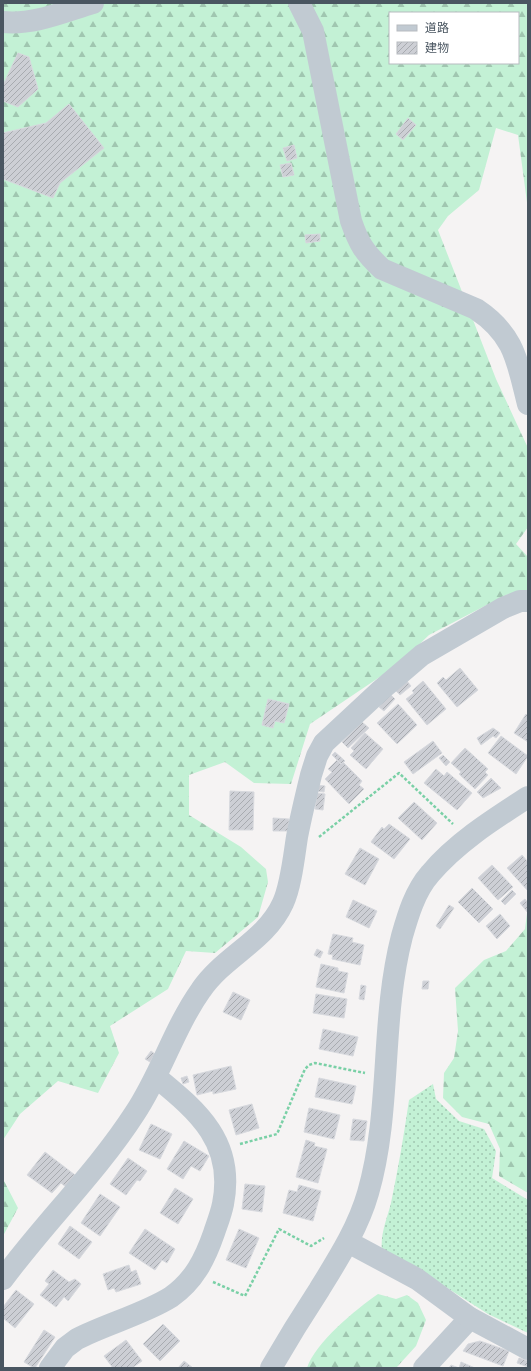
<svg xmlns="http://www.w3.org/2000/svg" width="531" height="1371" font-family="'Archivo Narrow','Noto Sans JP',sans-serif">
<defs>
<pattern id="grass-dots" width="8" height="8" patternUnits="userSpaceOnUse"><rect width="8" height="8" fill="#c3f1d5"/><path d="M2 2h.1M6 6h.1" fill="none" stroke="#a0c6b0" stroke-width="1.8" stroke-linecap="round"/></pattern>
<pattern id="forest-firs" width="22" height="20" patternUnits="userSpaceOnUse"><rect width="22" height="20" fill="#c3f1d5"/><path d="M5 1l3.5 6h-7zM16 11l3.5 6h-7z" fill="#a0c6b0"/></pattern>
<pattern id="building-hatch" width="6" height="6" patternUnits="userSpaceOnUse"><rect width="6" height="6" fill="#cdcfd5"/><path d="M-1 1l2-2M0 6l6-6M5 7l2-2" fill="none" stroke="#a8abb0"/></pattern>
</defs>
<rect width="100%" height="100%" fill="#f5f3f3"/>
<path fill="url(#grass-dots)" d="M433 1084 436 1099 459 1121 484 1129 496 1151 492 1178 528 1200V1333L488 1314 430 1277 382 1251C380 1234 387 1219 391 1203 398 1169 404 1135 409 1100Z"/>
<path fill="url(#forest-firs)" fill-rule="evenodd" d="M3 3H528V210L518 135 496 128 479 190 448 216 438 230 496 379 528 448V527L516 544 528 557V590L506 595 429 635 399 664 310 724 291 784 254 783 225 762 189 775V815L241 847 266 869 268 882 258 917 215 953 186 951 168 989 110 1026 119 1053 98 1093 58 1081 20 1114 3 1140ZM390 13H518V63H390Z
M528 905V1193L499 1176 500 1149 489 1124 462 1117 443 1098 444 1073 454 1058 458 1031 455 988 484 960 506 951 525 929Z
M3 1179 18 1208 3 1236Z
M378 1294 396 1299 407 1295 418 1303 426 1320 416 1346 396 1368H307C315 1343 356 1309 378 1294Z"/>
<path fill="url(#building-hatch)" stroke="#d7d9de" d="M18 53 29 57 38 89 18 107 3 101V85Z
M69 104 104 148 60 183 53 198 3 179V133L46 123Z
M408 118 416 125 403 140 396 134Z
M294 145 297 158 287 161 283 148Z
M291 163 294 175 283 177 280 165Z
M320 234V241L306 243 305 235Z
M460 668 478 690 457 707 437 683 443 677 446 680Z
M406 680 411 686 400 695 395 690Z
M423 681 446 709 427 725 406 699 414 693 412 691Z
M390 694 395 699 384 711 379 707Z
M268 699 289 704 284 723 275 721 273 728 262 725Z
M398 704 417 725 397 744 377 723Z
M526 714 528 716V742L514 733Z
M362 722 369 728 348 748 342 742Z
M493 728 500 733 496 738 493 736 481 745 477 738Z
M365 733 383 749 366 769 350 755 354 751 351 748Z
M501 736 528 756 516 774 488 753Z
M433 741 442 753 413 774 404 762Z
M465 748 488 769 485 772 488 775 475 789 459 774 461 772 451 763Z
M335 752 345 761 341 764 332 755Z
M443 755 450 762 446 766 439 758Z
M337 760 341 764 343 762 362 781 359 785 364 789 349 804 325 779 332 772 328 769Z
M436 769 444 776 447 772 472 793 457 810 424 783Z
M491 778 501 788 483 798 477 792Z
M317 785 325 786 324 792 316 791Z
M230 791 254 792 253 830H229Z
M317 793 325 794 323 810 315 809Z
M414 802 437 823 422 840 398 818Z
M273 818 289 819V831H273Z
M389 824 410 839 394 859 371 842 382 827 384 829Z
M360 848 379 859 365 885 345 874Z
M522 855 528 862V891L507 868Z
M492 865 513 887 498 900 478 878Z
M472 888 493 909 479 923 458 902Z
M512 890 516 894 505 905 501 901Z
M525 899 528 903V913L520 903Z
M353 900 377 911 369 928 346 917Z
M449 905 454 908 440 929 436 926Z
M500 914 510 926 497 939 486 926Z
M333 934 353 938 352 942 364 945 360 965 332 959 333 955 328 954Z
M317 949 323 952 320 958 314 955Z
M321 964 338 968V971L348 973 344 993 316 987Z
M423 981H429L428 989H422Z
M361 985 366 986 364 1000 359 999Z
M233 992 250 1000 241 1020 223 1012Z
M316 994 347 999 344 1018 313 1013Z
M323 1029 358 1037 353 1056 319 1049Z
M151 1051 155 1054 150 1062 145 1059Z
M231 1066 236 1089 213 1094V1091L197 1095 193 1075Z
M187 1076 189 1082 183 1084 181 1078Z
M319 1078 356 1086 352 1104 315 1097Z
M252 1104 259 1128 236 1135 229 1110Z
M309 1108 340 1115 334 1139 304 1132Z
M353 1119 367 1121 364 1141 350 1140Z
M151 1124 172 1134 160 1159 139 1150Z
M306 1140 315 1143 314 1146 327 1149 318 1183 296 1177Z
M184 1141 209 1156 200 1171 191 1166 183 1179 167 1169Z
M45 1152 75 1175 66 1187 61 1183 52 1193 27 1175Z
M128 1158 147 1171 140 1181 137 1180 126 1195 110 1184Z
M245 1184 265 1186 262 1212 242 1209Z
M299 1185 321 1191 313 1221 283 1213 289 1190 297 1192Z
M175 1188 193 1199 178 1224 160 1213Z
M100 1194 120 1207 100 1236 81 1223Z
M70 1226 92 1242 79 1259 58 1244Z
M145 1229 175 1249 167 1263 162 1260 155 1270 129 1253Z
M239 1229 259 1238 246 1268 226 1260Z
M129 1265 131 1272 136 1270 141 1284 116 1292 114 1288 108 1290 103 1274Z
M53 1270 69 1282 75 1279 81 1284 68 1301 64 1297 56 1307 40 1295 49 1284 45 1281Z
M16 1290 34 1304 15 1328 3 1318V1307Z
M163 1324 180 1341 160 1361 143 1344Z
M44 1330 55 1337 35 1368H34L24 1362Z
M126 1340 142 1361 132 1368H113L104 1356Z
M480 1341 509 1351 503 1366 463 1351 468 1344Z
M519 1358 528 1361V1367L517 1363Z
M184 1361 193 1368H178Z
M461 1362 475 1368H449L451 1365 459 1368Z"/>
<g fill="none" stroke-linecap="round" stroke-linejoin="round">
<path stroke="#7ad0a6" stroke-width="2.5" stroke-dasharray="3 2" stroke-linecap="butt" d="M319 837 399 773 453 824
M240 1144 277 1134 305 1069 309 1065 315 1063 365 1073
M213 1282 245 1296 279 1229 311 1246 324 1238"/>
<path stroke="#c1cad2" stroke-width="22" d="M3 1279C45 1222 97 1172 135 1113 161 1074 174 1028 201 990 224 956 266 941 283 903 291 886 294 856 297 837 301 816 306 796 311 775L317 756 324 743 381 690 422 655 503 608 520 601H528
M50 1368 65 1348 77 1339C106 1324 144 1314 171 1297 194 1281 205 1259 214 1233 217 1224 221 1214 223 1204 235 1143 199 1112 156 1077
M424 1368 470 1318"/>
<path stroke="#c1cad2" stroke-width="22" d="M299 3 313 31 351 221C359 244 364 252 382 269L476 309C515 335 517 361 528 404
M3 22C34 25 63 12 93 3
M348 1242 417 1279 470 1318 528 1349
M271 1368C286 1342 302 1316 319 1290 338 1259 358 1228 368 1193 392 1110 380 1021 402 936 408 915 415 891 430 874 457 842 494 819 528 797"/>
</g>
<rect width="531" height="1371" fill="none" stroke="#4a5661" stroke-width="8"/>
<rect x="389" y="12" width="130" height="52" fill="#ffffff" stroke="#b7bbc0"/>
<rect x="397" y="25" width="20" height="6" fill="#c1cad2" stroke="#b7bbc0"/>
<text x="425" y="32" font-size="12" fill="#4a5661">道路</text>
<rect x="397" y="42" width="20" height="12" fill="url(#building-hatch)" stroke="#b7bbc0"/>
<text x="425" y="52" font-size="12" fill="#4a5661">建物</text>
</svg>
